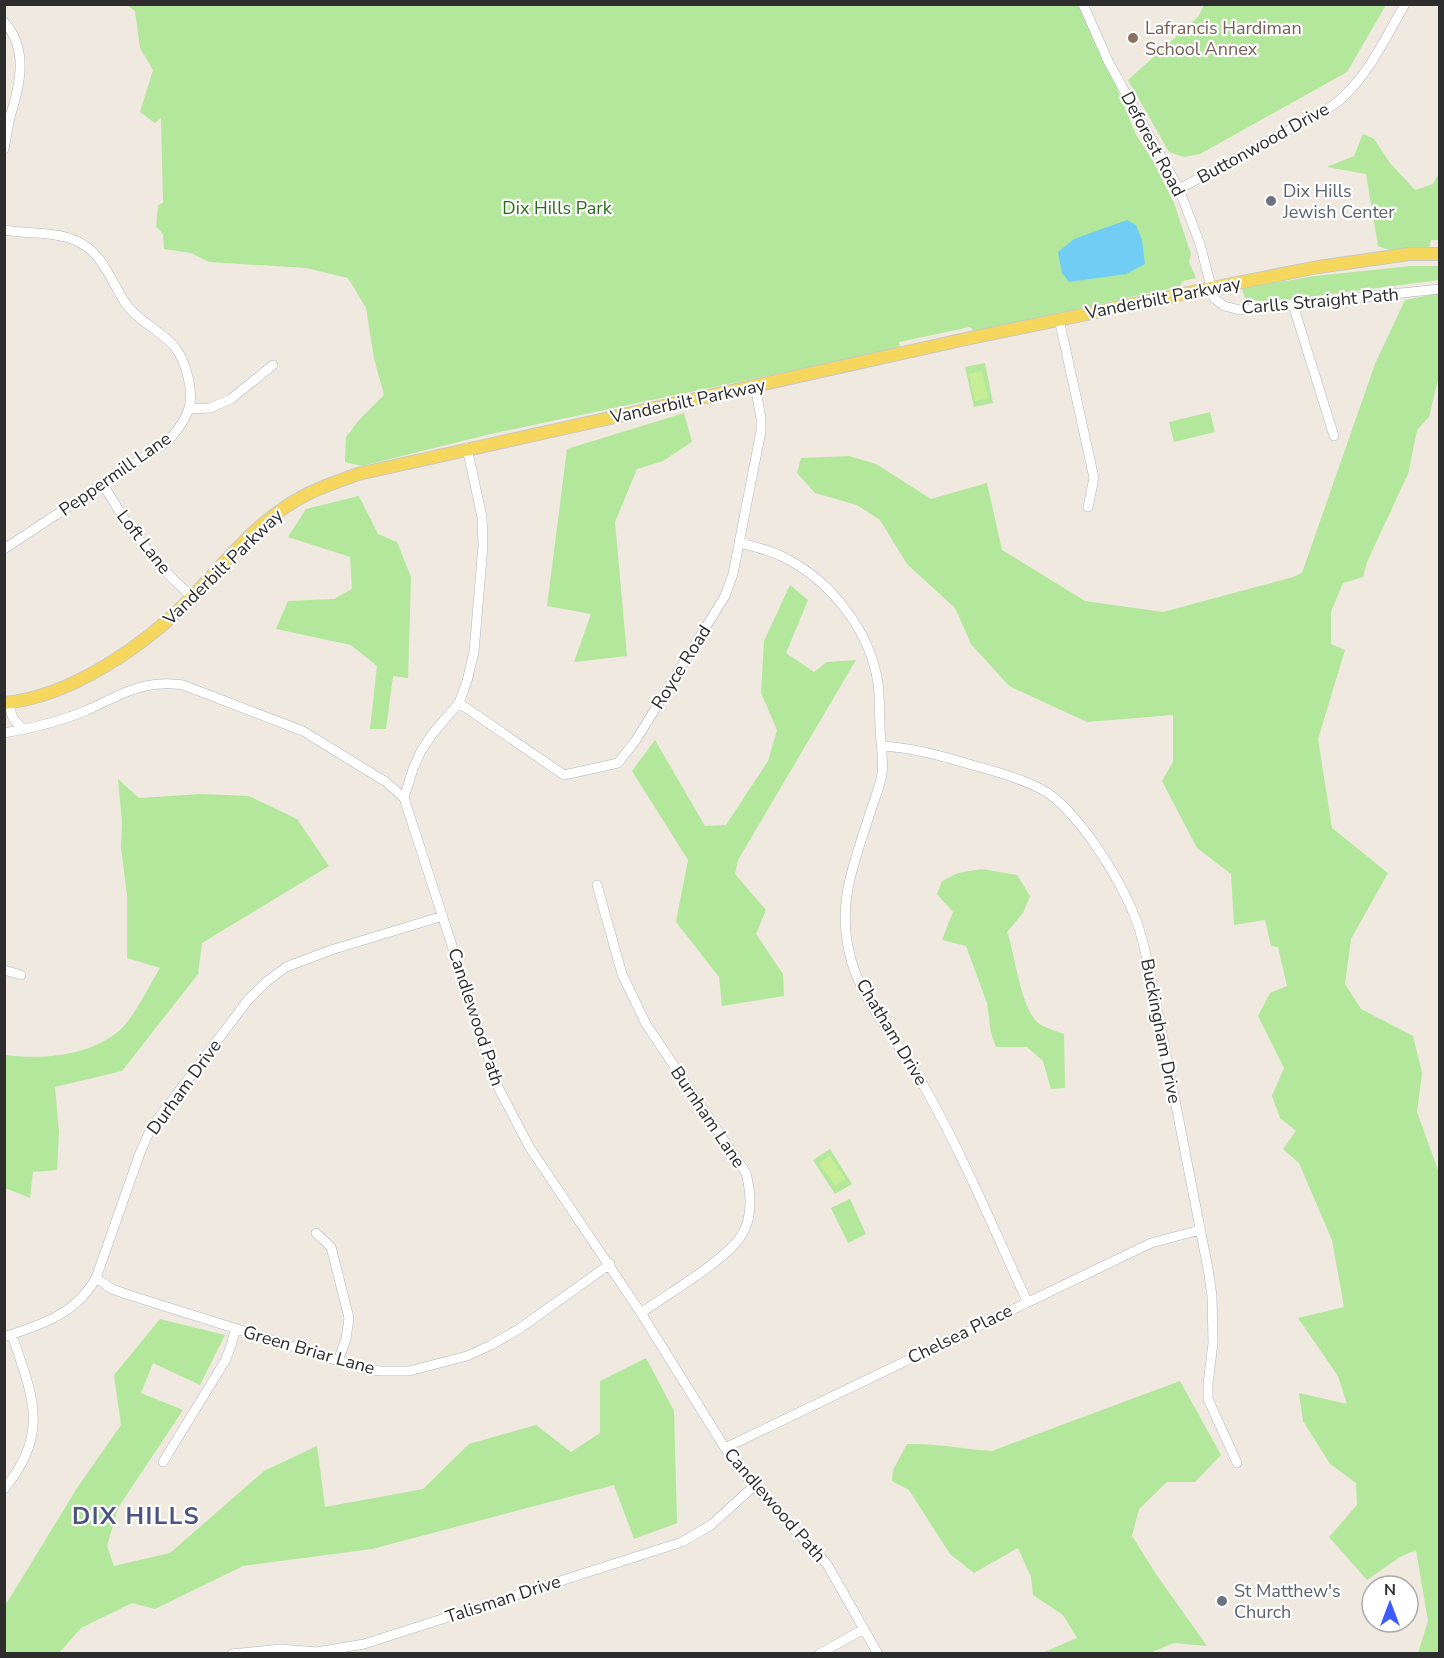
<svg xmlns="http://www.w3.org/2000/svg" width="1444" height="1658" font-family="'Nunito Sans',sans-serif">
<rect width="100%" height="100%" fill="#efe9e0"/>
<path fill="#b3e79b" d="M127 5H1083L1136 135 1153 161 1174 203 1191 254 1189 262 1196 278 1183 281 1180 286 983 330 973 331 970 327 899 342 900 348 490 434 362 466 345 462 346 437 360 419 384 395 374 358 366 308 348 278 306 268 209 262 191 253 164 249 163 234 156 226 158 205 163 203 161 118 155 123 140 112 153 70 140 48 135 11Z
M1204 5V4L1386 5 1347 72 1200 154 1184 157 1169 152 1128 80 1198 17Z
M1363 134 1374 139 1390 163 1415 190 1433 184 1439 173V240H1431L1429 249 1389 250 1378 246 1366 174 1327 167 1354 156Z
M1411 266H1439V280L1293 299 1258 301 1245 298 1242 288 1315 276Z
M1439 293V375L1429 417 1417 430 1408 474 1367 562 1363 577 1343 583 1331 612V644L1345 650 1318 739 1332 828 1388 873 1351 939 1345 984 1361 1009 1413 1036 1422 1073 1417 1112 1439 1173V1653H1418L1428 1621 1416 1550 1400 1557 1367 1580 1329 1537 1357 1505 1356 1483 1330 1464 1303 1421 1299 1393 1347 1404 1338 1376 1298 1318 1344 1307 1332 1240 1299 1163 1283 1149 1296 1131 1280 1118 1272 1096 1284 1068 1258 1016 1270 993 1287 986 1278 947 1271 946 1265 920 1234 925 1231 874 1197 848 1162 781 1173 762V715L1087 722 1009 686 971 644 955 608 907 564 880 520 857 505 815 493 797 473 801 458 849 456 876 464 931 499 987 483 1002 550 1085 601 1163 612 1293 577 1302 573 1375 364 1405 300Z
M985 363 993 403 974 407 965 367Z
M1210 412 1215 432 1174 442 1169 422Z
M684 413 692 442 663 461 637 469 615 522 627 656 574 662 591 614 547 606 567 449Z
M359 496 378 534 397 542 411 577 408 678 393 676 386 729H370L377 666 351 645 276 629 288 601 334 599 352 589 350 557 288 537 306 509Z
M790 585 808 600 786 653 814 672 827 662 856 660 738 860 735 874 766 910 756 934 783 974 784 996 722 1006 719 977 676 922 688 860 632 771 655 740 705 826 726 825 768 761 777 730 761 693 764 641Z
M118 779 139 798 201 794 249 796 297 819 329 866 202 943 198 974 122 1071 55 1087 59 1132 57 1170 33 1172 30 1198 5 1188V1055C43 1060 94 1056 123 1027 134 1016 151 983 160 968L127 958V895L121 847 122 822Z
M982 869 1017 875 1030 896 1023 913 1007 932C1016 956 1020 1012 1041 1025 1048 1029 1057 1031 1064 1034L1065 1088 1051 1089 1043 1061 1027 1047H996L991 1033 987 1003 966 946 942 940 953 912 937 894 942 881 958 873Z
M830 1149 852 1184 835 1194 813 1160Z
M850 1199 866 1234 848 1243 831 1208Z
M160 1319 225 1335 200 1385 153 1363 141 1393 183 1410 118 1508 107 1546 114 1566 170 1553 264 1471 317 1446 325 1507 423 1489 469 1444 536 1425 571 1452 600 1433V1381L646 1358 674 1411 677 1523 634 1539 614 1485 372 1549 243 1566 155 1609 132 1603 81 1628 59 1653H5V1603L8 1601 77 1488 121 1425 114 1375Z
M1180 1381 1221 1455 1195 1482H1167L1139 1509 1132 1536 1156 1574 1207 1646 1174 1643 1147 1654 1042 1653 1077 1638 1063 1615 1033 1595 1031 1577 1018 1548 974 1573 950 1554 909 1490 892 1481 893 1470 907 1444C935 1443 964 1449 992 1451Z"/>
<path fill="#c7ee97" d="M982 371 988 398 975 401 969 374Z
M830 1156 846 1179 835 1186 819 1163Z"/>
<path fill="#71cdf3" d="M1127 220 1136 225 1142 240 1145 264 1126 274 1069 282 1062 273 1058 252 1074 239Z"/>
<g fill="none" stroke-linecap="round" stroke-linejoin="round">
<g stroke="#b3b6c1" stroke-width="10">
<path id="minor" d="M1083 4 1109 63 1179 189 1200 244 1214 298 1224 306 1240 310 1440 289
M4 22C29 49 20 85 10 117
M4 149 10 117H6
M1179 189 1322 112C1330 107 1339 102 1345 95 1371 70 1387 35 1405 4
M4 230C32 235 60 230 84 245 104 257 113 285 126 304 139 322 160 330 174 346 186 361 195 393 188 411 184 422 176 432 168 441L4 549
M1293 305 1334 436
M1059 319 1094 478 1088 507
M189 409 210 408 231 399 273 365
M102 483 133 533 169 575 192 597
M740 543C756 547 773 551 787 559 833 583 870 632 878 683 880 697 879 711 880 724 880 741 884 757 882 774 880 787 874 800 870 813 853 867 835 906 852 963 865 1006 904 1049 925 1088 964 1157 994 1230 1027 1301
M8 703 13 718 23 730
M459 703 564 775 618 763 636 740 725 596 733 574 761 431V418L755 386
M4 733C32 728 59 722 85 711 121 695 142 679 183 685L303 731 386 782 404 798 498 1087 530 1148 641 1313 725 1448 754 1486 827 1564 878 1654
M883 746C914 748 942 756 972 765 995 771 1020 778 1041 789 1077 808 1120 879 1135 917 1144 940 1148 964 1153 988L1208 1269 1212 1296 1213 1343 1208 1384V1399L1237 1463
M404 798 413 769 421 751 433 733 459 703 467 681 474 652 483 546 482 517 467 448
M597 885 622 974 646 1024 746 1173C751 1193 753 1218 741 1236 726 1260 666 1295 641 1313
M4 970 21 975
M316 1233 331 1247 349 1318 346 1339 338 1361
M96 1278 112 1289 129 1295 361 1368 380 1371H409L467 1356 491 1345 519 1329 610 1264
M4 1337C41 1325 76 1314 96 1278L140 1153 151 1128 248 1000 266 982 286 967 331 950 443 916
M725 1448 1151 1243 1200 1230
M163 1462 225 1361 232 1343 235 1329
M4 1489C51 1433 32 1395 12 1335
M232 1654 280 1649 317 1652 364 1644 682 1542 711 1525 754 1486
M819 1654 864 1629"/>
</g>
<g stroke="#c8c8c8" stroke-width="14">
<path id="major" d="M4 703C71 697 147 644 192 597 222 566 250 530 287 506 309 491 333 483 358 474L961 340 1212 288 1318 267 1409 254H1440"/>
</g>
<use href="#minor" stroke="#fff" stroke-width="9"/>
<use href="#major" stroke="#f6d75e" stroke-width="12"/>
</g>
<circle fill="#8d6e63" stroke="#fff" stroke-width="2" cx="1133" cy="38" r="6"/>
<g fill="#6b7280" stroke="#fff" stroke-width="2">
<circle cx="1271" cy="201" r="6"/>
<circle cx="1222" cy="1601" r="6"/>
</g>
<g text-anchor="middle" stroke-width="4.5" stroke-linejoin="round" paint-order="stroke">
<g font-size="18" fill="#785e54" stroke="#fff" text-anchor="start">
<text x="1145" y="34">Lafrancis Hardiman<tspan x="1145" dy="21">School Annex</tspan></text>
</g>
<g font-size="18" fill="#2d2d2d" stroke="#fff">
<text transform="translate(1263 143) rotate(-29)" y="6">Buttonwood Drive</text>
<text transform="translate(1153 144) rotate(62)" y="6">Deforest Road</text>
<text transform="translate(1163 298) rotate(-11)" y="6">Vanderbilt Parkway</text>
<text transform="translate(1320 301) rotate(-5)" y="6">Carlls Straight Path</text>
<text transform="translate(688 401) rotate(-12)" y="6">Vanderbilt Parkway</text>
<text transform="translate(115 474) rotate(-35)" y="6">Peppermill Lane</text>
<text transform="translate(144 542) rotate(52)" y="6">Loft Lane</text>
<text transform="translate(223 567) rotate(-44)" y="6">Vanderbilt Parkway</text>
<text transform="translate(681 667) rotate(-58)" y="6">Royce Road</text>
<text transform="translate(476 1017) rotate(72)" y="6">Candlewood Path</text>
<text transform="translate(1161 1031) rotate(79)" y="6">Buckingham Drive</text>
<text transform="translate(892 1032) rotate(59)" y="6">Chatham Drive</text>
<text transform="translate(184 1087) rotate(-54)" y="6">Durham Drive</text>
<text transform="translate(708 1117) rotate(56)" y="6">Burnham Lane</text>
<text transform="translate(960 1334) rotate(-26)" y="6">Chelsea Place</text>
<text transform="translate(309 1350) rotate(16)" y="6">Green Briar Lane</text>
<text transform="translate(775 1505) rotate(49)" y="6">Candlewood Path</text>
<text transform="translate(503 1599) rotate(-18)" y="6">Talisman Drive</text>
</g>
<g font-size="18" fill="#5b616d" stroke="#fff" text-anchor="start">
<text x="1283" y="197">Dix Hills<tspan x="1283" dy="21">Jewish Center</tspan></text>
<text x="1234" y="1597">St Matthew's<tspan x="1234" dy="21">Church</tspan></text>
</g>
<g font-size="18" fill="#286f19" stroke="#fff">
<text x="557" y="214">Dix Hills Park</text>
</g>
<g font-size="24" font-weight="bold" letter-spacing="1.5" fill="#4b5381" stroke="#fff">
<text x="136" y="1524">DIX HILLS</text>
</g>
</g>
<rect width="1444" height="1658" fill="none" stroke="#2d2d2d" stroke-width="12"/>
<g transform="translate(1390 1604)"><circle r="28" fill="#ffffff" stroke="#ababab" stroke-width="1.5"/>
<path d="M0-4.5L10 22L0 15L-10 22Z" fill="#3d5cff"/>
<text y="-9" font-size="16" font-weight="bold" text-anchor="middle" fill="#2d2d2d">N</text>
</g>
</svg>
